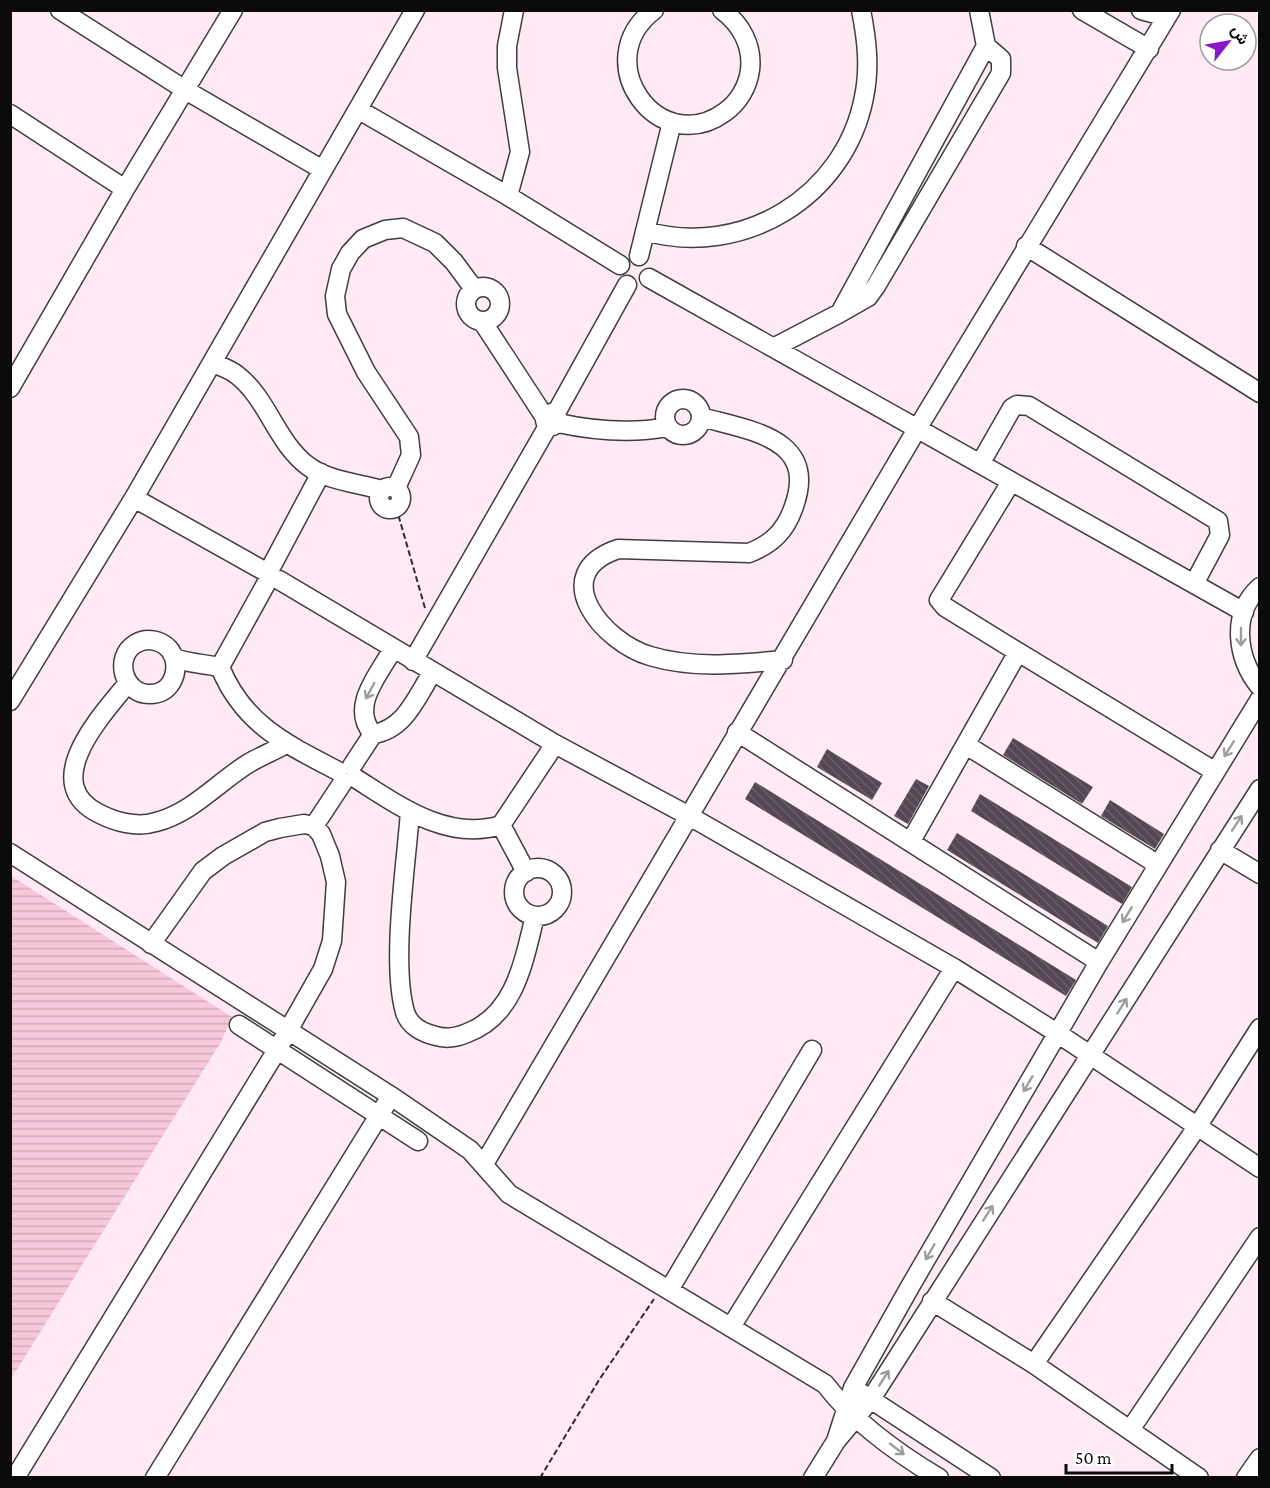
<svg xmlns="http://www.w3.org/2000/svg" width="1270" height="1488" font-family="'Crimson Pro',Vazirmatn,serif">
<defs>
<pattern id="farmland-rules" width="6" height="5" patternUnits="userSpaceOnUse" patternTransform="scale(1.5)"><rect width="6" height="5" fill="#f7c7da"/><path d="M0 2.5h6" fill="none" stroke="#d2aaba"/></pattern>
<pattern id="building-back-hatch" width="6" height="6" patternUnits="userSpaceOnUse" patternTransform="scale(1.5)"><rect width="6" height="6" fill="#554754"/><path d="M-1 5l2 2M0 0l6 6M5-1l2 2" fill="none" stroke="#685d68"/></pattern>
</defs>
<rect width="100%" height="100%" fill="#ffe9f4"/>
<path fill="url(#farmland-rules)" d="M11 876 232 1017 221 1042 11 1379Z"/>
<path fill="url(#building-back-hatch)" d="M1013 738 1093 787 1082 804 1003 755Z
M827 749 882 783 872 800 817 767Z
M916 779 929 786 908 824 894 816Z
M755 782 1076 980 1066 996 745 799Z
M980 794 1132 887 1122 904 971 811Z
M1110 800 1164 834 1155 849 1101 816Z
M957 833 1108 926 1098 943 947 850Z"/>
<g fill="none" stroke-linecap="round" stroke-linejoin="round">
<g stroke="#3e3e3e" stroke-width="21">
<path id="minor" d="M60 10 187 91 323 170
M654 10C587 61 659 160 725 112 739 102 748 86 750 70 753 46 741 24 722 10
M1082 10 1149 49
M1141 10 1167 17
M359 110 508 196 620 265
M10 114 125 189
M508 196 520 152 507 68V46L514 10
M645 231C742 259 845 197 864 97 870 68 867 40 861 10
M1026 246 1260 393
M639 256 672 122
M649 278 1244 612
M466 304a17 17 0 1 1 34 0a17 17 0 1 1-34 0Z
M840 313 868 297 876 286 1001 73V59L986 46 979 10
M482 321 544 416 546 424 553 426 559 421 554 412 544 416
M775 347 840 313 986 46
M212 363C220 366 230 369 237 375 268 399 276 442 308 466 328 481 358 483 382 490
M10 388 125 189 233 10
M665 417a18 18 0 1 1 36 0a18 18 0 1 1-36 0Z
M556 413 627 285
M701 417C751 431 820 438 793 509 785 531 772 544 749 553L618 549C545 574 604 643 650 656 693 669 739 664 783 660
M558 423C595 431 630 434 668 427
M980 464 1012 408 1017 405 1029 406 1218 521 1220 535 1194 584
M1011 482 939 600 945 607 1018 652
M379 498a11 11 0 1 1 22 0a11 11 0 1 1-22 0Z
M396 488 411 455 409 437 366 372 337 314 335 296 341 269 350 253 363 239 385 230 403 228 435 243 454 262 474 289
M134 498 266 572
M270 569 321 473
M279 580 555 744 691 817 954 968 1057 1033 1260 1168
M267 582 220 667C243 724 286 744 338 771
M1260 587C1230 614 1237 659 1260 687
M174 657C179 675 170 694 150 694 124 695 113 658 135 644 147 637 161 640 169 649 172 652 172 655 174 657 180 662 211 665 220 667
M413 661 548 426
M128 683C103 714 38 782 98 813 115 822 137 828 156 822 192 813 218 782 249 763 261 756 274 751 286 744
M10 701 134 498 415 10
M737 732 1099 962
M373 734C349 707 379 674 393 649
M966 745 1157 864
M352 766 373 734C405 729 416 698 432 673
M355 778C398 805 447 842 501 825L555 744
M410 812C406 866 391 963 405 1012 409 1026 423 1033 436 1036 446 1039 458 1037 467 1033 516 1015 524 959 535 916
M501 825 526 872
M314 826 343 782
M911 841 1018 652 1214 771
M1220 850 1260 874
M10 853 391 1096 470 1150 509 1194 825 1384C854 1422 897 1453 939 1478
M514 892a24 24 0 1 1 48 0a24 24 0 1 1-48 0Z
M239 1025 418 1141
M484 1164 917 429 1171 10
M669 1290 812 1050
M932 1301 1034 1364 1199 1478
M731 1327 954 968
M1034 1364 1197 1127 1260 1028
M861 1393 991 1478
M1130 1430 1260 1237
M836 1441 853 1388 911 1285 1099 962 1260 699
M15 1478 277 1050 323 969 332 941 336 882 330 856 321 834 314 826 304 824 280 828 265 832 223 856 203 871 151 944
M155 1478 391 1096
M813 1478 836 1441 871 1399 1260 789
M1246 1478 1260 1458"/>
</g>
<path stroke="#2d2d2d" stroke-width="2" stroke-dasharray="6 3" stroke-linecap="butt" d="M396 507 425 608
M540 1478 599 1380 654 1299"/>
<use href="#minor" stroke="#fff" stroke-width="18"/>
</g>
<defs><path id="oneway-shaft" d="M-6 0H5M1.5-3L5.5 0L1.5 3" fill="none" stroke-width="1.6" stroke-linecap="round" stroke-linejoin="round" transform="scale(1.5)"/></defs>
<g stroke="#9d9d9d">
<use href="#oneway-shaft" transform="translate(1241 637) rotate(90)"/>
<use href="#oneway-shaft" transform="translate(370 691) rotate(118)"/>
<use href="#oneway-shaft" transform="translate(1229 749) rotate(122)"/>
<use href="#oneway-shaft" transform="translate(1237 823) rotate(-57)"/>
<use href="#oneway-shaft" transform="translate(1127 915) rotate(121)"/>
<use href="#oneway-shaft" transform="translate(1122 1006) rotate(-58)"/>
<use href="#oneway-shaft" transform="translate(1028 1084) rotate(120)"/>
<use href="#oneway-shaft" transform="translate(988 1213) rotate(-57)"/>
<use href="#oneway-shaft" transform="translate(930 1252) rotate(120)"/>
<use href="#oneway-shaft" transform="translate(884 1378) rotate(-58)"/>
<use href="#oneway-shaft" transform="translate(897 1449) rotate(38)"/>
</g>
<rect width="1270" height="1488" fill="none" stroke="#0b0b0b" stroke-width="24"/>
<g transform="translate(1228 42) rotate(59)"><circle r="28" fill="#ffffff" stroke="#9d9d9d" stroke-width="1.5"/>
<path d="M0-4.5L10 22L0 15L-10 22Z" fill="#8818c6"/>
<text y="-9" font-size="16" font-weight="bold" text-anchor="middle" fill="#0b0b0b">ش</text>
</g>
<path d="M1066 1464v9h106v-9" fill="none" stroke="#0b0b0b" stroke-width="3"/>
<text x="1075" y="1464" font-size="18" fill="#0b0b0b" stroke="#ffffff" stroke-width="4.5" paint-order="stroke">50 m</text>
</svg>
